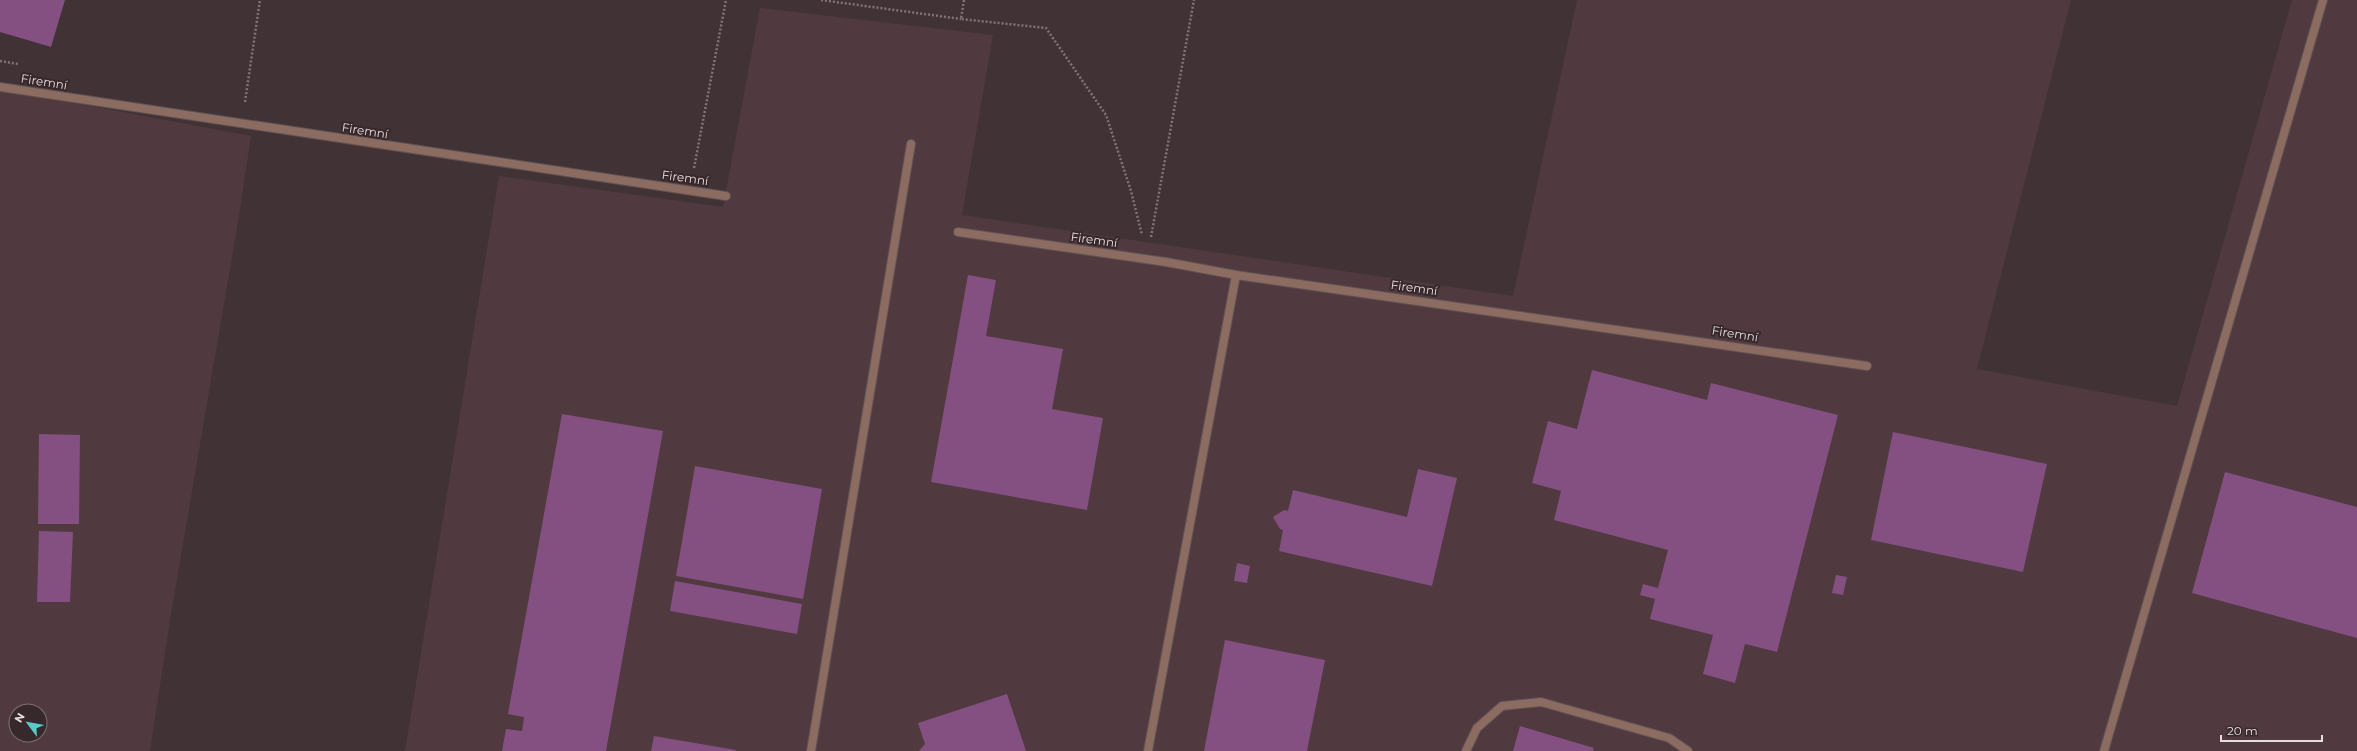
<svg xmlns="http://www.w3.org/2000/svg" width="2357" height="751" font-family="Montserrat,sans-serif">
<rect width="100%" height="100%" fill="#413236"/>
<path fill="#503a3f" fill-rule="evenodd" d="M1577 0H2071L1977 369 2177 406 2292 0H2357V751H405L499 176 723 207 760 8 993 35 962 215 1513 296Z
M0 89 251 136 238 222 170 620 150 751H0ZM16 711H40V735H16Z"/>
<path fill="#844f81" d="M0 0H65L51 47 0 32Z
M968 275 996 280 986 336 1063 349 1052 409 1103 418 1087 510 931 482Z
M1592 370 1707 400 1711 383 1838 415 1777 652 1745 644 1735 683 1703 674 1713 635 1650 619 1655 599 1640 595 1643 584 1658 588 1668 550 1554 520 1561 491 1532 483 1548 421 1577 429Z
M562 414 663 431 606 751H502L506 729 522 731 524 717 508 714Z
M1893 432 2047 464 2023 572 1871 540Z
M39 434 80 435 79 524H38Z
M695 466 822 489 803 599 676 576Z
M1418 469 1457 478 1432 586 1279 551 1283 530 1280 529 1273 517 1284 510 1288 511 1293 490 1407 517Z
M2225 472 2357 507V638L2192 593Z
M39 531 73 532 70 602H37Z
M1237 563 1250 566 1247 583 1234 581Z
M1836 575 1847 577 1843 595 1832 593Z
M675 581 802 604 797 634 670 611Z
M1225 640 1325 660 1307 751H1204Z
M1007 694 1026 751H919L925 744 918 723Z
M1520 726 1594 748 1593 751H1513Z
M654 736 736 750V751H651Z"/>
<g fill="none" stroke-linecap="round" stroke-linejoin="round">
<g stroke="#5f5154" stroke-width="10">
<path id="lane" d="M0 87 726 196
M958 232 1166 262 1236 275 1867 366
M811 751 911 144
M1148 751 1236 275
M1466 751 1477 728 1502 706 1541 702 1669 738 1688 751
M2104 751 2323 0"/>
</g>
<path stroke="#817477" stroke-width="2.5" stroke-dasharray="2 2" stroke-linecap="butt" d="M821 0 961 19
M964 0 961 19 1046 28 1106 115 1131 191 1142 235
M0 61 18 64
M245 102 260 0
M694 168 726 0
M1151 237 1194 0"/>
<use href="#lane" stroke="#8c6b60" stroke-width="8"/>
</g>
<g text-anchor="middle" stroke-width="4" stroke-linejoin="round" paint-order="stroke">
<g font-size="12" fill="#e7dddf" stroke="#37282c">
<text transform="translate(44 82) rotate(9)" y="4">Firemní</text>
<text transform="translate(365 131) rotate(9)" y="4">Firemní</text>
<text transform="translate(685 178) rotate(8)" y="4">Firemní</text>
<text transform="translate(1094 240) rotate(8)" y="4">Firemní</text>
<text transform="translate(1414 288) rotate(8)" y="4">Firemní</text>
<text transform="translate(1735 334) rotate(9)" y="4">Firemní</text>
</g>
</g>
<g transform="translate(28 723) rotate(302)"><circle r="19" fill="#37282c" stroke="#7d7074"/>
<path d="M0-3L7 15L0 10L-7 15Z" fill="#54cdc7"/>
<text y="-6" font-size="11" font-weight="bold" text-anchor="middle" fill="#e7dddf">N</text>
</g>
<path d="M2221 735v6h101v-6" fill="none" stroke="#e7dddf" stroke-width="2"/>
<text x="2227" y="735" font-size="12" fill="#e7dddf" stroke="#37282c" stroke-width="3" paint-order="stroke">20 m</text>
</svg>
